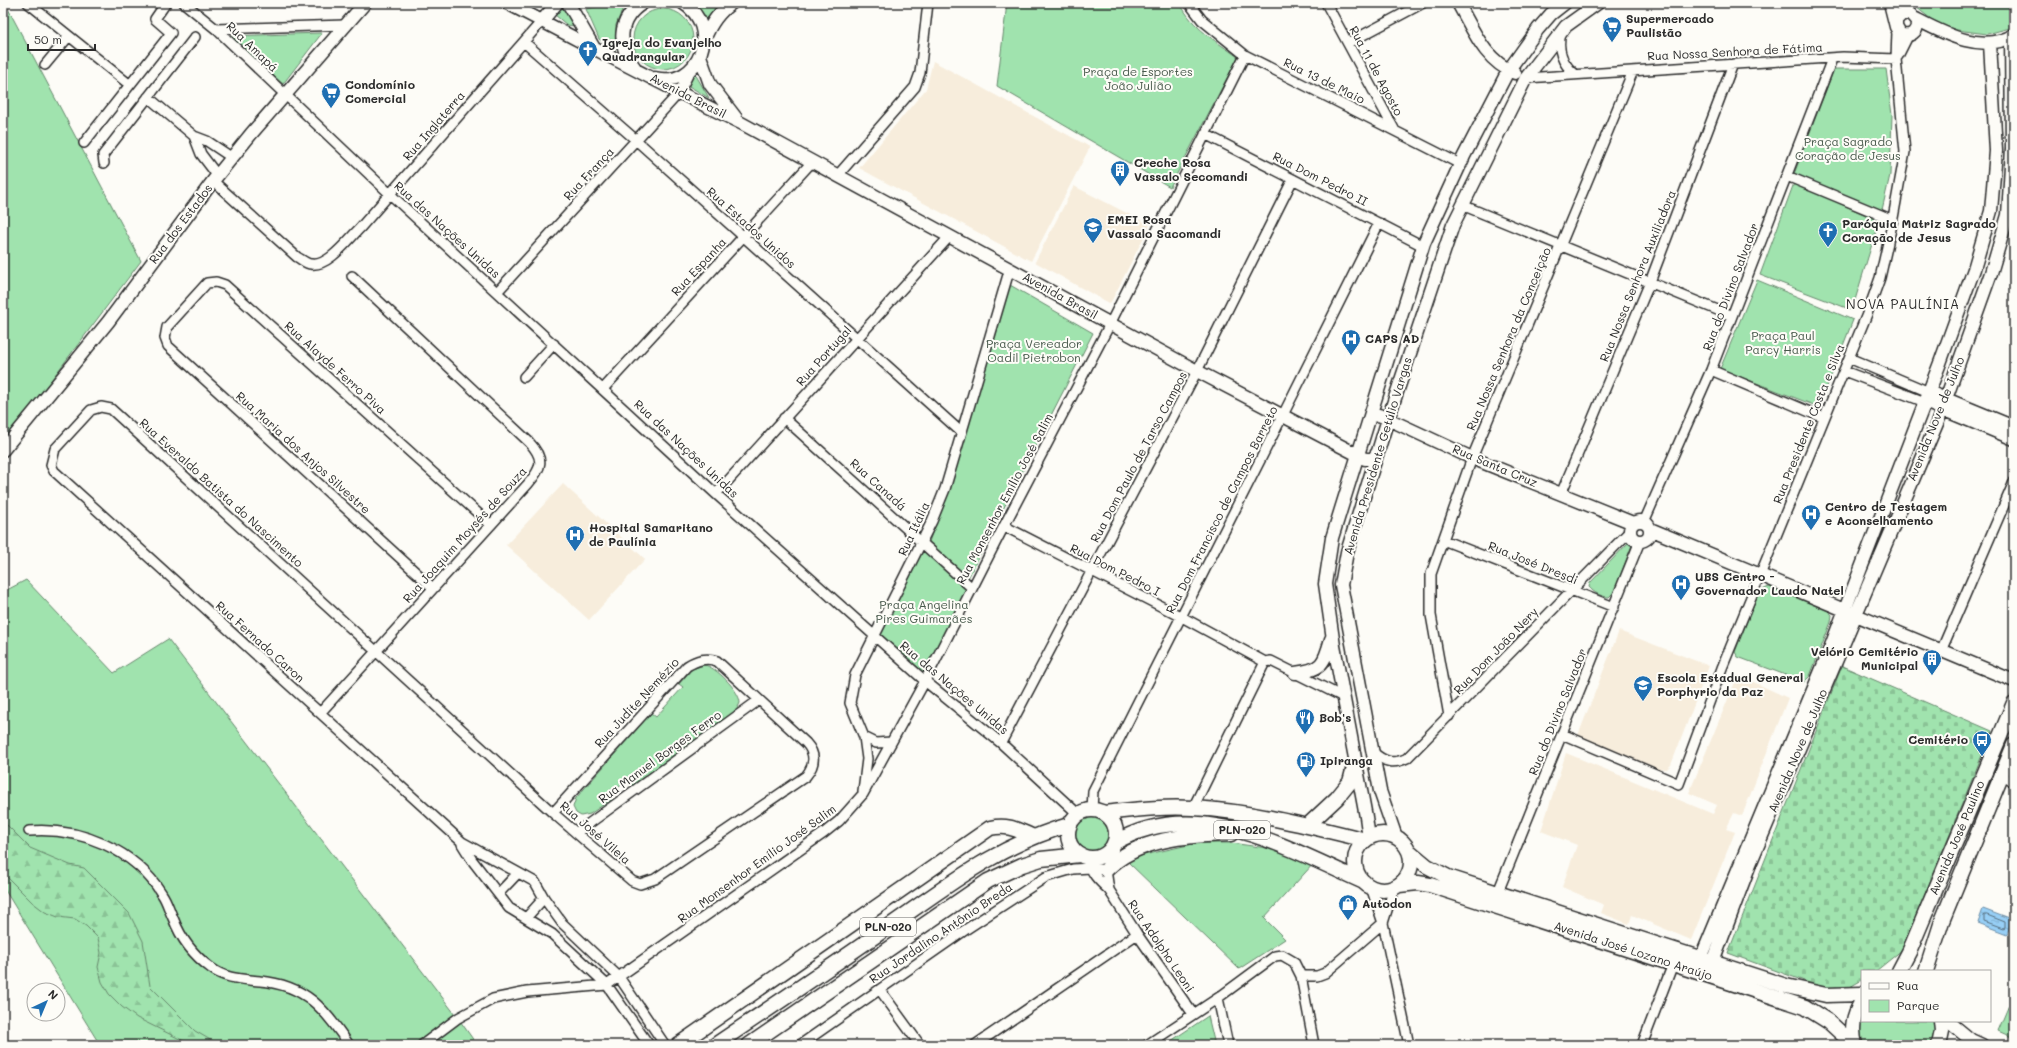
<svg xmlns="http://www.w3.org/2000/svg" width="2017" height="1048" font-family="Mali,sans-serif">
<defs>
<pattern id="forest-firs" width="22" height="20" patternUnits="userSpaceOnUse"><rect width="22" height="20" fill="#a0e3ae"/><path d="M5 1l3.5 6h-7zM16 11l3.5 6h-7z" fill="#8ac396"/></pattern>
<pattern id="cemetery-stones" width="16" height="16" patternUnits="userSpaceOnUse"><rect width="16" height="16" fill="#a0e3ae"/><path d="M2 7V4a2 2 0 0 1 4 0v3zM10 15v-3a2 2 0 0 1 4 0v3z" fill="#8ac396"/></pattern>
<pattern id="water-ripples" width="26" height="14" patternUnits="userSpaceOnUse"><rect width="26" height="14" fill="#97cff6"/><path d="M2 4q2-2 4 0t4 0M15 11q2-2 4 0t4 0" fill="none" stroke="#82b2d3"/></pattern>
</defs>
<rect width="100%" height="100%" fill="#fdfcf7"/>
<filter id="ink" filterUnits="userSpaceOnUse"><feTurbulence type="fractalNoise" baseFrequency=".025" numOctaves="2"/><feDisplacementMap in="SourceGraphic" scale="8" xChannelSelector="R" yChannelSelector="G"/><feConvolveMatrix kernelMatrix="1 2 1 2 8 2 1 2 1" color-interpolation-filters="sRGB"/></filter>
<g filter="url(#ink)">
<path fill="#f7eddc" d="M933 61 1090 147 1031 261 859 168 926 89Z
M1074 186 1150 225 1110 304 1035 262Z
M563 484 645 559 589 620 506 545Z
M1619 631 1709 666 1671 765 1667 769 1659 770 1577 738Z
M1738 675 1788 698 1742 816 1734 813 1726 829 1735 832 1691 940 1632 915 1629 924 1601 913 1604 905 1562 887 1577 845 1541 831 1566 753 1713 814 1717 805 1689 793Z"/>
<path fill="#a0e3ae" stroke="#66876c" d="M3 3H5L141 261 3 444Z
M694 3H721L705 20Z
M1007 3H1180C1193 29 1215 40 1238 57L1170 187 997 86Z
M1911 3H2014V27L1987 34 1942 28Z
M565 4 575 26 567 25 555 15Z
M600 6H622L623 8 616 25 615 51 599 39 586 9Z
M633 39a30 30 0 1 1 60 0a30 30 0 1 1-60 0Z
M322 33 283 84 229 36Z
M1834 69H1886L1892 115 1890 175 1882 210 1794 174Z
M694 72 709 98 687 85Z
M1794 183 1879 221 1852 310 1760 275Z
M1757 280 1853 320 1819 407 1720 369Z
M1010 285 1093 333 968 578 929 542 956 464 981 374Z
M1628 543 1632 545 1614 592 1609 597C1602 597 1594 593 1589 587L1590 583Z
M923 547 968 589 925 676 879 635Z
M26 580 114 673 168 639 458 1018 477 1045H100L3 887V588L5 591Z
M1769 587 1826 608 1832 615 1831 622 1810 676 1804 682 1738 657 1735 652 1757 596 1760 591Z
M704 665C715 666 740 691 740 703L735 713 631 786 627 781 609 794 612 799 590 814 581 816 576 813 573 807 576 798 651 713 656 717 683 687 679 684 692 669Z
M1074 834a18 18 0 1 1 36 0a18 18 0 1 1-36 0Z
M1197 843H1231L1267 848 1314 863 1264 918 1285 939 1239 969 1129 863 1131 858Z
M2009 1005 2014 1007V1038L1998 1031Z
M1862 1007V1021H1938L1936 1045H1859L1856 1036Z
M1208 1016 1215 1045H1165Z"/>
<path fill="url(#forest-firs)" stroke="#66876c" d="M3 821 30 848 70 865 84 868 129 913 143 941 150 986 195 1031 219 1045H192L137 1018 122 1007 109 994 102 982 98 967 101 953 98 938 86 926 75 919 58 917 45 912 32 902 3 873Z"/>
<path fill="url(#cemetery-stones)" stroke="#66876c" d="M1842 666 1992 731 1902 950 1876 971H1862V980L1843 991 1815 985 1728 953Z"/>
<path fill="url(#water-ripples)" stroke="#6c8da5" d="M1983 909 2012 920 2007 934 1978 923Z"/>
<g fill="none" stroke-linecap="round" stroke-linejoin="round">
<path stroke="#566d7c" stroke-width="1" d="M1987 915 2005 922V927L2003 928 1984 921V916Z"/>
<g stroke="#2b2b2b" stroke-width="12">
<path id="street" d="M28 3 130 85
M184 3 216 29 390 194 716 494 925 681 1001 743 1078 814
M1189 3 1202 20 1245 55 1460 164
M1326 3 1394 129
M216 29 345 25
M1561 33C1557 49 1562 64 1575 74
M524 42 636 140 961 432
M1348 43 1423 3
M1898 56 1908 36
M45 65 69 36
M1526 78 1843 57 1896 59
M148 97 194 136 207 141 231 157
M1205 134 1423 246
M194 136 201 154 217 175
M84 143 171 33 155 19 166 3
M104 163 103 155 195 37
M838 175 915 87 920 73 928 3
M1787 176 1893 220
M213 181 297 257C301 259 306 264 311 264 328 267 348 240 360 228L542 21
M1462 205 1732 316
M497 292 679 93 691 69
M1849 358 1929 392
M1711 370 1824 418
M1844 371 1925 402
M524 377 554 344
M603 389 812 162
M784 418 972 588
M716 494 950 236
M1561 494 1650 282 1733 64
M1644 522 1711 370 1832 59
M1004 526 1180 616 1265 662 1271 661 1343 697
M1443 540 1614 607
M433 588 168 346 165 338 167 327 207 283 216 282 225 285 491 525
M1941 651 2014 482
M321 712 528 484C542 468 545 459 529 442L352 276
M1449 716 1431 615V574L1472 458 1633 71
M1562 734 1679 784 1722 668 1867 314 1880 278 1891 229 1905 152 1896 59 1897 31
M864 737 876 743 891 742
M1001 743 1197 371 1293 179
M1373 752C1384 762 1393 765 1407 758L1629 532
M2001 776 2014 782
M863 791 867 759 864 737 850 703 855 675 932 521 945 489 1010 268
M1193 808 1265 662
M1092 810 1093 791C1188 601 1285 413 1379 223
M553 813 687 666C697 660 706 657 717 661L806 743C816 754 815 765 806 776L655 879 640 884 632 881 553 813 111 409 101 407 91 410 55 449 51 465 54 471 462 842 535 882 544 898 562 923 619 977 665 1045
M29 831C80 827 134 849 162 894 167 901 169 910 173 918 181 939 193 955 211 968 225 979 243 979 260 981 306 985 325 1009 349 1045
M576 833 759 700
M462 844 472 860 509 908 552 934 607 985 649 1045
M1110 849 1106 870 1109 890 1137 934 1193 1014
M1089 858C1089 872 1099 881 1109 890
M1371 887 1383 923 1409 1045
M1498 892 1640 541
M499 893 518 873
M526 918 544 898
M1383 923 1394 888
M1301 976H1317L1325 973 1383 923
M880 990 920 1045
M1218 998 1228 1045
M422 1045 458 1018 493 999 527 992 607 985 824 833 839 821 863 794 925 681 1004 526 1110 324 1245 55
M800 1045 965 930 1046 877 1073 869 1091 868 1106 870
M975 1045 1137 934
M1147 1045 1218 998 1275 956 1282 955 1294 962 1301 976 1314 1045
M1642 1045 1673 964"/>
</g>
<g stroke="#2b2b2b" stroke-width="15">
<path id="secondary" d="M507 3C585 43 662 85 741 123L1197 371 1358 455 1365 459H1373L1379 450
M568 3 594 48
M1458 3C1474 31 1484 60 1515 73
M1890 3 1896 27 1900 34C1910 38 1918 32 1917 22L1910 14H1902L1896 20V27
M1916 19C1945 34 1982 54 2014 35
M542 21 557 3
M704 40C710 25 718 12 732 3
M700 56 710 84 736 118
M635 68C617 46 617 19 643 3
M655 78C700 89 722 27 683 3
M1929 392 2014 427
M1925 402 2014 439
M1370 416 1379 415 1388 419 1472 458 1633 523
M3 450 108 322 213 181 251 134 365 3
M1630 531a10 10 0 1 1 20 0a10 10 0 1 1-20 0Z
M1650 529 2014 681
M1295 673C1322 670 1324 664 1331 639
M1396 837 1380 791 1341 585 1347 552 1388 419 1453 225 1526 78 1566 26 1598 3
M1369 838 1366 817 1334 646 1325 584 1332 538 1424 243 1464 156 1508 71 1538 29 1551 14 1565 3
M1701 958 1826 659 1940 363 1974 269 1991 211 1996 151 1990 43
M1713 962 1750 864 1938 421 1991 273 2008 215 2012 148 2011 36
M1948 1021 1971 1040 1982 1045"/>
</g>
<g stroke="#2b2b2b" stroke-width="17">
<path id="primary" d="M1068 834a24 24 0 1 1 48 0a24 24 0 1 1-48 0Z
M1104 813C1133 810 1163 806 1193 808 1251 811 1309 826 1366 840
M1307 826 1337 798 1350 782 1355 763
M1355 862a28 28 0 1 1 56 0a28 28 0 1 1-56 0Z
M1114 843C1196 794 1287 848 1364 882
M1409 851 1427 866 1448 877 1786 986 1826 995 1862 994
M1106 870C1137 838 1189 835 1231 834
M1399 885 1418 883 1430 885 1805 1007 1829 1022 1854 1045
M1899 971 1910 950 2014 703
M1926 971 1942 921 2014 745
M678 1045 990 828C1009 824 1017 830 1034 837
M715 1045C773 1006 831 967 888 927 947 886 998 845 1069 825
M749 1045 988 881 1022 865 1041 859 1080 855
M1855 1045C1851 1028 1853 1016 1862 1001
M1939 1045 1942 1031 1941 1021"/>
</g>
<use href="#street" stroke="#fdfcf7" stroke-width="9"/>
<use href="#secondary" stroke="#fdfcf7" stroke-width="12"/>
<use href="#primary" stroke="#fdfcf7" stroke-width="14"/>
</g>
</g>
<defs>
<g id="supermarket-pin" transform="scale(1)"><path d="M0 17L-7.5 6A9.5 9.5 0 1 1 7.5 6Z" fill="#1f6fb2" stroke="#fdfcf7"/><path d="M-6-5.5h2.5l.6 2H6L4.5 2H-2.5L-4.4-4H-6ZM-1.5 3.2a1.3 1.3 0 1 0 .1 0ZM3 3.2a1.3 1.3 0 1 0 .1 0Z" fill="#fff"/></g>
<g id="church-pin" transform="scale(1)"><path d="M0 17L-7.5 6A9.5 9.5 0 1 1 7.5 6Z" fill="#1f6fb2" stroke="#fdfcf7"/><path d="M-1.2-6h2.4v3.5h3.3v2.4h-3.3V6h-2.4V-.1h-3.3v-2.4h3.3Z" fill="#fff"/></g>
<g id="building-pin" transform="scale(1)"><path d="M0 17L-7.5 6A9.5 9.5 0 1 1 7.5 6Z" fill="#1f6fb2" stroke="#fdfcf7"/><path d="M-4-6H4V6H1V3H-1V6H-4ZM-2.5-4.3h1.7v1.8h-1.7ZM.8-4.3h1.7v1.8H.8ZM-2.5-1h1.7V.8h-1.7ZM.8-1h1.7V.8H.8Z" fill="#fff"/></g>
<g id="school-pin" transform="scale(1)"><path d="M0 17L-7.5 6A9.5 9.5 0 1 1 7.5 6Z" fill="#1f6fb2" stroke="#fdfcf7"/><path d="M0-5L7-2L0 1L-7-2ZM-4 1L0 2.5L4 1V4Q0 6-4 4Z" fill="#fff"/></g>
<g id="hospital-pin" transform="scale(1)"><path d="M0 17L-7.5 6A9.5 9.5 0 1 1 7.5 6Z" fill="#1f6fb2" stroke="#fdfcf7"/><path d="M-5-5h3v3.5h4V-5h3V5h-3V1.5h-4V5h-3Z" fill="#fff"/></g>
<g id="restaurant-pin" transform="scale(1)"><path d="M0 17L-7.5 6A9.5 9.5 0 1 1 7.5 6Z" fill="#1f6fb2" stroke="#fdfcf7"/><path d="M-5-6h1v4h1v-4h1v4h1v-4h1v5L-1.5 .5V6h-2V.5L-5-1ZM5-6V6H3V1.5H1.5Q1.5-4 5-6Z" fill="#fff"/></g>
<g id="bus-pin" transform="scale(1)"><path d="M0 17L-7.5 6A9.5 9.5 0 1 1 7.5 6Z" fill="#1f6fb2" stroke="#fdfcf7"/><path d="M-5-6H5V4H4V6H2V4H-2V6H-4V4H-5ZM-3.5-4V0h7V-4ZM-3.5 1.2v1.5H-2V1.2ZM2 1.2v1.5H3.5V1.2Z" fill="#fff"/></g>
<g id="fuel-pin" transform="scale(1)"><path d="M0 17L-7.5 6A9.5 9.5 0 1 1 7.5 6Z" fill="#1f6fb2" stroke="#fdfcf7"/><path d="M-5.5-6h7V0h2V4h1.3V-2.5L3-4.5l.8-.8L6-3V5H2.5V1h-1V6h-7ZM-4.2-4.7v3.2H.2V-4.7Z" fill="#fff"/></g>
<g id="shop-pin" transform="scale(1)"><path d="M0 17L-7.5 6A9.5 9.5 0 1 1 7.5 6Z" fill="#1f6fb2" stroke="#fdfcf7"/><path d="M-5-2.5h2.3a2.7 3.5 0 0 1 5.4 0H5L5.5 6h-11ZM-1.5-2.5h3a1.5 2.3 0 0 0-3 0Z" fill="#fff"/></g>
</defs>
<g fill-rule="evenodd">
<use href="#supermarket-pin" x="1612" y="26"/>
<use href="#church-pin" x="588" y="50"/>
<use href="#supermarket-pin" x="331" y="92"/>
<use href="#building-pin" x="1120" y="170"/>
<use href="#school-pin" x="1093" y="227"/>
<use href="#church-pin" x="1828" y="231"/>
<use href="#hospital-pin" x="1351" y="339"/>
<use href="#hospital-pin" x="1811" y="514"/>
<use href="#hospital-pin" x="575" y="535"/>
<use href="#hospital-pin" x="1681" y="584"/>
<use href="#building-pin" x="1932" y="659"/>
<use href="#school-pin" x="1643" y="685"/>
<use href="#restaurant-pin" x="1305" y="718"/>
<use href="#bus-pin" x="1982" y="740"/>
<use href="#fuel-pin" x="1306" y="761"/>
<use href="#shop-pin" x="1348" y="904"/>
</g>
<g text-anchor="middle" stroke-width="4" stroke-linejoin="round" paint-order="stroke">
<g fill="#fdfcf7" stroke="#6a6a68" stroke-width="1">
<rect x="1214" y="821" width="56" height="18" rx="3"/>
<rect x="860" y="918" width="56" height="18" rx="3"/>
</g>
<g font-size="11" font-weight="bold" fill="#2b2b2b">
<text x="1242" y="834">PLN-020</text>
<text x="888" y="931">PLN-020</text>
</g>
<g font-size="12" font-weight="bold" fill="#2b2b2b" stroke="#fdfcf7" text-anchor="start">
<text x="1626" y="23">Supermercado<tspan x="1626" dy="14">Paulistão</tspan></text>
<text x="602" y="47">Igreja do Evanjelho<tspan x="602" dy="14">Quadrangular</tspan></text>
<text x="345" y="89">Condomínio<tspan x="345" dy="14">Comercial</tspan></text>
<text x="1134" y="167">Creche Rosa<tspan x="1134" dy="14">Vassalo Secomandi</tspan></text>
<text x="1107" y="224">EMEI Rosa<tspan x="1107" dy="14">Vassalo Sacomandi</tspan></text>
<text x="1842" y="228">Paróquia Matriz Sagrado<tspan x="1842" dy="14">Coração de Jesus</tspan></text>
<text x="1365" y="343">CAPS AD</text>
<text x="1825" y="511">Centro de Testagem<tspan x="1825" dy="14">e Aconselhamento</tspan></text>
<text x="589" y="532">Hospital Samaritano<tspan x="589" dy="14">de Paulínia</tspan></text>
<text x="1695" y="581">UBS Centro -<tspan x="1695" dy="14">Governador Laudo Natel</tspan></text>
<text x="1918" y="656" text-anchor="end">Velório Cemitério<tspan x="1918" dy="14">Municipal</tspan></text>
<text x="1657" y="682">Escola Estadual General<tspan x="1657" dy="14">Porphyrio da Paz</tspan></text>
<text x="1319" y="722">Bob's</text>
<text x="1968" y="744" text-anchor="end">Cemitério</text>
<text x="1320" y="765">Ipiranga</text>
<text x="1362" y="908">Autodon</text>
</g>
<g font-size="12" fill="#2b2b2b" stroke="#fdfcf7">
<text transform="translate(252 47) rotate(44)" y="4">Rua Amapá</text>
<text transform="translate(1735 52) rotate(-3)" y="4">Rua Nossa Senhora de Fátima</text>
<text transform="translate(1376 71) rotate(62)" y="4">Rua 11 de Agosto</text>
<text transform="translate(1324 81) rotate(26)" y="4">Rua 13 de Maio</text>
<text transform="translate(688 96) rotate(27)" y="4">Avenida Brasil</text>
<text transform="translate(434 126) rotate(-49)" y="4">Rua Inglaterra</text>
<text transform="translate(589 174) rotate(-47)" y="4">Rua França</text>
<text transform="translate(1320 179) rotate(27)" y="4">Rua Dom Pedro II</text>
<text transform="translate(181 224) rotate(-53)" y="4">Rua dos Estados</text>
<text transform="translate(751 228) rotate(42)" y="4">Rua Estados Unidos</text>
<text transform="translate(447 230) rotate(42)" y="4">Rua das Nações Unidas</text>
<text transform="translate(699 267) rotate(-47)" y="4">Rua Espanha</text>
<text transform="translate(1638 276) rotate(-68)" y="4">Rua Nossa Senhora Auxiliadora</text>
<text transform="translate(1731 287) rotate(-69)" y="4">Rua do Divino Salvador</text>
<text transform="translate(1060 296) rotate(29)" y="4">Avenida Brasil</text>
<text transform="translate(1509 339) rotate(-67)" y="4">Rua Nossa Senhora da Conceição</text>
<text transform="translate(824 356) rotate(-48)" y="4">Rua Portugal</text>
<text transform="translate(335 368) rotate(42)" y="4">Rua Alayde Ferro Piva</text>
<text transform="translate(1936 419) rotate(-68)" y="4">Avenida Nove de Julho</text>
<text transform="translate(1809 424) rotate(-68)" y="4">Rua Presidente Costa e Silva</text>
<text transform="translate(686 449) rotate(43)" y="4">Rua das Nações Unidas</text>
<text transform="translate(303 453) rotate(42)" y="4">Rua Maria dos Anjos Silvestre</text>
<text transform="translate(1378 456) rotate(-73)" y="4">Avenida Presidente Getúlio Vargas</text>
<text transform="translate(1139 457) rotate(-62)" y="4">Rua Dom Paulo de Tarso Campos</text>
<text transform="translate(1495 466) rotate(23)" y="4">Rua Santa Cruz</text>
<text transform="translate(878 485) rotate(42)" y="4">Rua Canadá</text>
<text transform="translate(221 493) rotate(42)" y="4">Rua Everaldo Batista do Nascimento</text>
<text transform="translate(1005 499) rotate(-62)" y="4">Rua Monsenhor Emílio José Salim</text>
<text transform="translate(1222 510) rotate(-63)" y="4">Rua Dom Francisco de Campos Barreto</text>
<text transform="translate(914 529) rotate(-65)" y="4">Rua Itália</text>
<text transform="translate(465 535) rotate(-48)" y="4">Rua Joaquim Moysés de Souza</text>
<text transform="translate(1533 563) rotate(22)" y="4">Rua José Dresdi</text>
<text transform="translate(1115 570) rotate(27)" y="4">Rua Dom Pedro I</text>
<text transform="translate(260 642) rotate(42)" y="4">Rua Fernado Caron</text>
<text transform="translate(1496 651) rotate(-46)" y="4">Rua Dom João Nery</text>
<text transform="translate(954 688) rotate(40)" y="4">Rua das Nações Unidas</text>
<text transform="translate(637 703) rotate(-47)" y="4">Rua Judite Nemézio</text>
<text transform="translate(1558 712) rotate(-68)" y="4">Rua do Divino Salvador</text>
<text transform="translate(1798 751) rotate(-67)" y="4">Avenida Nove de Julho</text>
<text transform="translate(660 757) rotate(-36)" y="4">Rua Manuel Borges Ferro</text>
<text transform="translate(595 833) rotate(41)" y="4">Rua José Vilela</text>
<text transform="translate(1957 838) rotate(-67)" y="4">Avenida José Paulino</text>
<text transform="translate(757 864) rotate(-36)" y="4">Rua Monsenhor Emílio José Salim</text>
<text transform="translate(941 933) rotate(-34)" y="4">Rua Jordalino Antônio Breda</text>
<text transform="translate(1161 946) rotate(56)" y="4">Rua Adolpho Leoni</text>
<text transform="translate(1633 951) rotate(18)" y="4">Avenida José Lozano Araújo</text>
</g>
<g font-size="12" fill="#48594c" stroke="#fdfcf7">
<text x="1138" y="76">Praça de Esportes<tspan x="1138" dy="14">João Julião</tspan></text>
<text x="1848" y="146">Praça Sagrado<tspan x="1848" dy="14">Coração de Jesus</tspan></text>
<text x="1783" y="340">Praça Paul<tspan x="1783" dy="14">Parcy Harris</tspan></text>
<text x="1034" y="348">Praça Vereador<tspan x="1034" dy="14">Oadil Pietrobon</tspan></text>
<text x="924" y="609">Praça Angelina<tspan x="924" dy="14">Pires Guimarães</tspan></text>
</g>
<g font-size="13" letter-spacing="1" fill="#2b2b2b" stroke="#fdfcf7">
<text x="1903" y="309">NOVA PAULÍNIA</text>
</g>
</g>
<rect width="2017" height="1048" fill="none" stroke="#fdfcf7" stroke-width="16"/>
<rect x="8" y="8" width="2001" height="1032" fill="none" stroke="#2b2b2b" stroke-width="1.5" filter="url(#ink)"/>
<rect x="1861" y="970" width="130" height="52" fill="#fdfcf7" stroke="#a9a8a5"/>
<rect x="1869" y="983" width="20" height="6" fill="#fdfcf7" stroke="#a9a8a5"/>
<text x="1897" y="990" font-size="12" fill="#2b2b2b">Rua</text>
<rect x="1869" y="1000" width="20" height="12" fill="#a0e3ae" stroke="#a9a8a5"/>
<text x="1897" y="1010" font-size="12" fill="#2b2b2b">Parque</text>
<g transform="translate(46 1002) rotate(44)"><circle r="19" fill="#fdfcf7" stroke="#a9a8a5"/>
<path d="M0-3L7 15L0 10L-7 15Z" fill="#1f6fb2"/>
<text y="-6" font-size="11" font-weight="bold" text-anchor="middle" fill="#2b2b2b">N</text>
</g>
<path d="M28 44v6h67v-6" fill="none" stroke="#2b2b2b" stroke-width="2"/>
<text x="34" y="44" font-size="12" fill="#2b2b2b" stroke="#fdfcf7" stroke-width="3" paint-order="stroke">50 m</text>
</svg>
